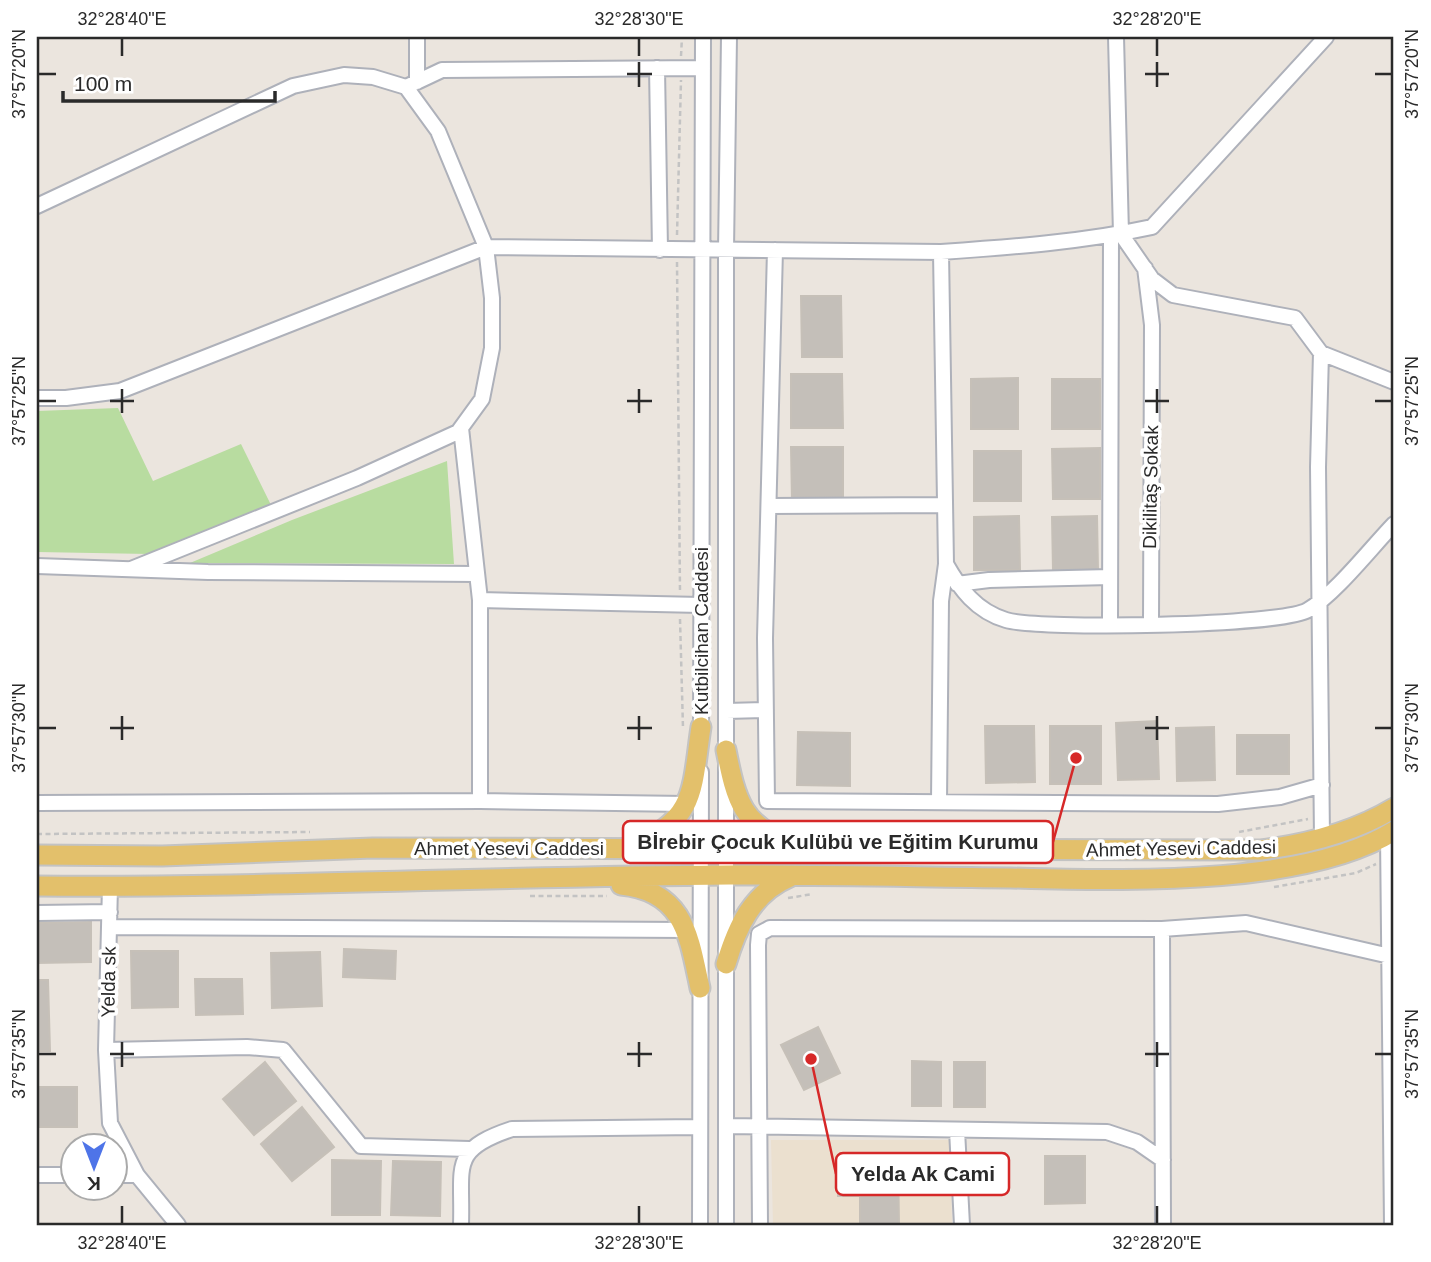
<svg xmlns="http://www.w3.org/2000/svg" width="1431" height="1262" font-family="Arial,sans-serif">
<rect width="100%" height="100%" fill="#ebe5de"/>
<path fill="#ebe0cf" d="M771 1140H950L952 1225H773Z"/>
<path fill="#b8dca0" d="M118 408 153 481 241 444 271 505 149 554 37 552V411Z
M447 461 454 564 190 563 292 520Z"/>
<path fill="#c4bfb9" stroke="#c6c0b8" stroke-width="2" d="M801 296H841L842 357H802Z
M791 374H842L843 428H791Z
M1018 378V429H971V379Z
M1052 379H1100V429H1052Z
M791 447H843V500L792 501Z
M1100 448V499H1053L1052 449Z
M974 451H1021V501H974Z
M1019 516 1020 570H974V517Z
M1097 516 1098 570H1053L1052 517Z
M1157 721 1159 779 1118 780 1116 723Z
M985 726H1034L1035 782 986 783Z
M1050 726H1101V784H1050Z
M1214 727 1215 780 1177 781 1176 728Z
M798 732 850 733V786L797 785Z
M1237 735H1289V774H1237Z
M91 922V962L37 963V923Z
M344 949 396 951 395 979 343 977Z
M131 951H178V1007L132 1008Z
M320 952 322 1006 272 1008 271 953Z
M195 979H242L243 1014 196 1015Z
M37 980H48L50 1051H37Z
M818 1027 840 1073 804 1090 781 1045Z
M912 1061 941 1062V1106H912Z
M265 1062 296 1101 254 1135 223 1099Z
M954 1062H985V1107H954Z
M37 1087H77V1127H37Z
M302 1107 334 1147 292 1181 261 1144Z
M1045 1156H1085V1203L1045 1204Z
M898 1159 899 1225H860V1196H838V1160Z
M332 1160 381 1161 380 1215H332Z
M393 1161 441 1162 440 1216 391 1215Z"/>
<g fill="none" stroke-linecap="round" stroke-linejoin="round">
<g stroke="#aeb1ba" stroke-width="18">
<path id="minor" d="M1116 37 1121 234
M657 68 660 250
M417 82V37
M406 87 442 70 703 68
M37 206 293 86 344 75 373 77 406 87 438 131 486 247 492 298V348L482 399 458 432 357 478 131 569
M1121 234 1152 279 1173 295 1295 318 1321 353 1394 382
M775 250 765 638 767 801 1218 804 1280 797 1322 785
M1145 268 1152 325 1151 624
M1321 353 1318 467 1322 838
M37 398H66L120 391 486 247 941 252C1012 247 1083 242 1152 227L1326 37
M461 428 480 600V801
M769 506 945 505
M946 564C960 589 976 611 1006 620 1039 630 1282 626 1308 610 1336 593 1370 549 1394 524
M37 566 208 572 476 574
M957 584 989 580 1110 577
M480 600 701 605
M1110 624 1111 235
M726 711 766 710
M701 734 703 37
M939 801 941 601 946 564 941 252
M37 803 480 801 686 804
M1388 835 1392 1225
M110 886 106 1050 110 1123 137 1175 178 1225
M37 913 110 912
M109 927 688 930
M1162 929 1163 1225
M106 1050 247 1047 283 1050 361 1146 469 1149
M726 1126 1107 1132 1137 1142 1163 1160
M957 1130 962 1225
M37 1175H74
M116 1175H137
M461 1225C463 1166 449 1150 512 1129L699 1127
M700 1225 701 772
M726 1225V250L729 37
M760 1225 758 945 759 934 770 928 1162 929 1246 923 1394 957"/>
</g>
<g stroke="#c3c3c3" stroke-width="23">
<path id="major" d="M726 750C736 800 742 827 794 844
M635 845C697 819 692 787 701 727
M37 855 162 856 373 848 1261 850C1308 844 1354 832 1394 808
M621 885C684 891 689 936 700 988
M37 886C267 888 498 876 729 875 823 875 917 877 1010 878 1117 880 1302 888 1394 831
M726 964C737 927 752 893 790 877"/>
</g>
<path stroke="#c3c3c3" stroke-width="2.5" stroke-dasharray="5 3.5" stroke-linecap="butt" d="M681 56 682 37
M677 235 681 80
M677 262 680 592
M680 619 683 728
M1239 832 1308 819
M37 834 310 832
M1274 887 1356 873 1376 864
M530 896H607
M788 898 813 894"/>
<use href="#minor" stroke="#fff" stroke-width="14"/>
<use href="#major" stroke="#e3c06b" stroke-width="19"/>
</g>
<path fill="none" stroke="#2a2a2a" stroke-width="2.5" d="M122 38V56M639 38V56M1157 38V56M639 62V87M1157 62V87M38 74H56M627 74H652M1145 74H1169M1375 74H1392M122 389V413M639 389V413M1157 389V413M38 401H56M110 401H134M627 401H652M1145 401H1169M1375 401H1392M122 716V740M639 716V740M1157 716V740M38 728H56M110 728H134M627 728H652M1145 728H1169M1375 728H1392M122 1042V1067M639 1042V1067M1157 1042V1067M38 1054H56M110 1054H134M627 1054H652M1145 1054H1169M1375 1054H1392M122 1206V1224M639 1206V1224M1157 1206V1224"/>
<g text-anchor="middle" stroke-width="7" stroke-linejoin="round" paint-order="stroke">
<g font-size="19" fill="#2a2a2a" stroke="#fff">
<text transform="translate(1150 487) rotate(-89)" y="7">Dikilitaş Sokak</text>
<text transform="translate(701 631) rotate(-90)" y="7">Kutbilcihan Caddesi</text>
<text x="509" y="855">Ahmet Yesevi Caddesi</text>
<text transform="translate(1181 848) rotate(-1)" y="7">Ahmet Yesevi Caddesi</text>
<text transform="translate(108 982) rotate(-89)" y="7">Yelda sk</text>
</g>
</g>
<path fill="none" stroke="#d62828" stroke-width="2.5" d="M1076 758L1053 842M811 1059L836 1174"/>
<g fill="#d62828" stroke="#fff" stroke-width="2.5">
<circle cx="1076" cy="758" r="7"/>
<circle cx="811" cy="1059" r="7"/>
</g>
<g fill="#fff" stroke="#d62828" stroke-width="2.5">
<rect x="623" y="821" width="430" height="42" rx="7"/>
<rect x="836" y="1153" width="173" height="42" rx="7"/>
</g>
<g font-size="21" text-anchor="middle" font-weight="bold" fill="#2a2a2a">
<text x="838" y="849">Bİrebir Çocuk Kulübü ve Eğitim Kurumu</text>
<text x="923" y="1181">Yelda Ak Cami</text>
</g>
<rect width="1431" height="1262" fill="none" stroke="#ffffff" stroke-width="77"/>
<g transform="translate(94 1167) rotate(180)"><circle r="33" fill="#ffffff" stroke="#aaaaaa" stroke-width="2"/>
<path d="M0-5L12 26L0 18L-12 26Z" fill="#4e74e8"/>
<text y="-10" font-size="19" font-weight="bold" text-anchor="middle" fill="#2a2a2a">K</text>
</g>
<path d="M63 91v10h212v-10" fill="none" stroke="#2a2a2a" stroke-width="3.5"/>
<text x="74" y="91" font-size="21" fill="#2a2a2a" stroke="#ffffff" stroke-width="5" paint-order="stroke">100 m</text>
<rect x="38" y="38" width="1354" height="1186" fill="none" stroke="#2a2a2a" stroke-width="2.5"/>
<g font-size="18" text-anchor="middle" fill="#2a2a2a">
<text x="122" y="25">32°28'40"E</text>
<text x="639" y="25">32°28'30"E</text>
<text x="1157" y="25">32°28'20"E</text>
<text transform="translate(1412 74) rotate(-90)" y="6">37°57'20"N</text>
<text transform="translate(19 74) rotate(-90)" y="6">37°57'20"N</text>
<text transform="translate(1412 401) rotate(-90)" y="6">37°57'25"N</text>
<text transform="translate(19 401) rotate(-90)" y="6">37°57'25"N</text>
<text transform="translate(1412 728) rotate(-90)" y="6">37°57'30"N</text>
<text transform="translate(19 728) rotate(-90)" y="6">37°57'30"N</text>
<text transform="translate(1412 1054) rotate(-90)" y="6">37°57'35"N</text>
<text transform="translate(19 1054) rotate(-90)" y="6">37°57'35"N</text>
<text x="122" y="1249">32°28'40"E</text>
<text x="639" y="1249">32°28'30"E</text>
<text x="1157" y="1249">32°28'20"E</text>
</g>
</svg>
